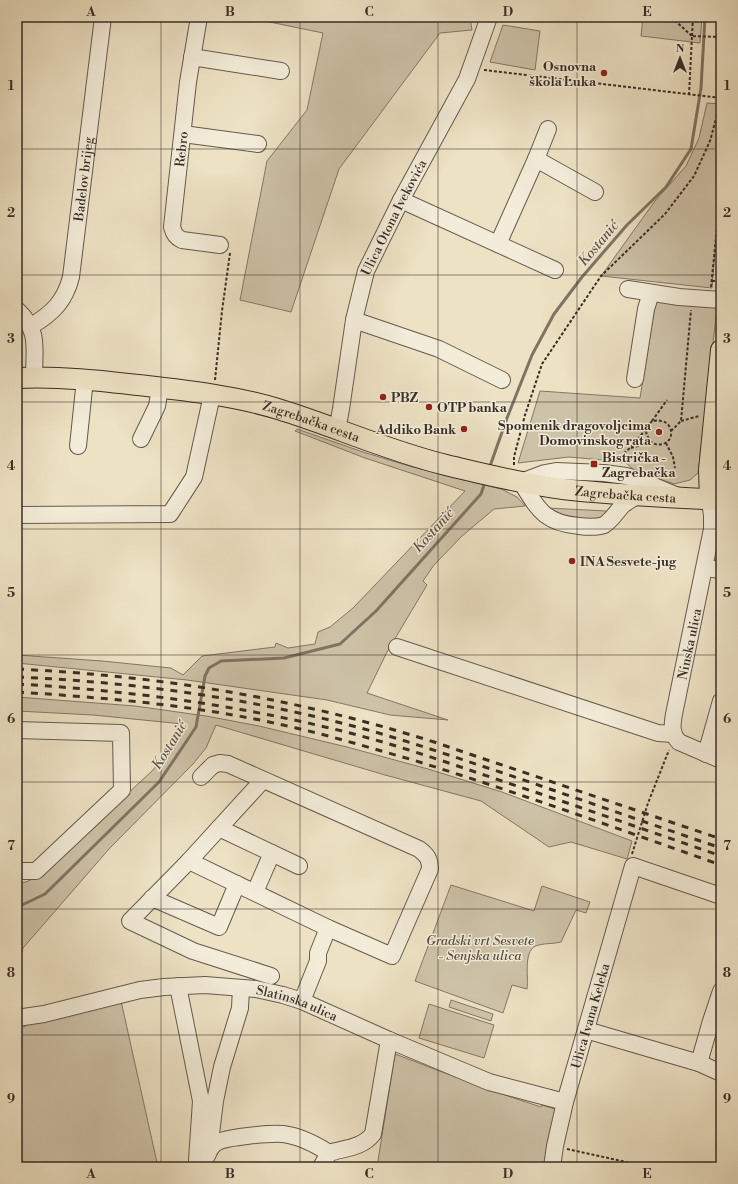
<svg xmlns="http://www.w3.org/2000/svg" width="738" height="1184" font-family="'Libre Bodoni',serif">
<rect width="100%" height="100%" fill="#ede2c4"/>
<filter id="stains"><feTurbulence type="fractalNoise" baseFrequency=".005" numOctaves="4"/><feColorMatrix values="0 0 0 0 .2 0 0 0 0 .09 0 0 0 0 .02 0 0 0 .5 -.17"/></filter>
<radialGradient id="worn" r=".72"><stop offset=".6" stop-color="#630" stop-opacity="0"/><stop offset="1" stop-color="#630" stop-opacity=".3"/></radialGradient>
<path fill="#cec3a9" stroke="#837868" d="M261 17H470L472 30 440 33 339 169 291 312 240 300 267 161 307 110 323 33 260 20Z
M643 17H702L700 43 641 36Z
M503 25 540 31 535 70 490 62Z
M707 103 721 104V179L712 288 601 276 655 201 686 166 699 138Z
M721 217V276L717 274 716 270Z
M657 293 718 300 698 473 690 480 674 484 634 470 625 462 569 457 518 463 540 391 640 398Z
M297 429 363 452 409 466 501 489 517 497 525 506 494 509 462 536 434 565 423 581 427 585 387 652 367 693 448 720 390 715 327 700 187 680 17 663V655L102 661 171 668 183 675 202 656 275 647 276 643 288 648 315 644 318 632 330 627 353 608 465 491 365 458 295 431Z
M547 508 607 511 601 520 563 518Z
M17 697 135 706 206 716 259 726 347 747 428 769 502 792 632 841 627 859 571 842 549 847 481 801 385 775 216 725 206 748 193 764 109 849 23 948 19 964 17 980V884L26 882 39 876 153 770 170 749 183 724 93 715 17 711Z
M451 885 534 911 542 886 590 902 586 913 576 910 561 942C554 944 546 943 539 945 522 948 529 976 527 989L512 985 503 1013 415 981Z
M451 1000 493 1014 491 1021 449 1007Z
M121 1001 158 1167H17V1031L32 1022Z
M429 1004 494 1025 484 1058 419 1038Z
M395 1054 487 1089 541 1107 542 1105 555 1109 545 1167H377Z"/>
<g fill="none" stroke-linecap="round" stroke-linejoin="round">
<path stroke="#7f7464" stroke-width="3" d="M489 469 507 418 532 355 554 314 582 277 627 225 666 187 691 149 701 88 705 17
M17 910 20 906 45 894 159 782 196 727 205 676 209 668 221 661 284 658 340 644 376 611 481 494 485 482"/>
<g stroke="#655a4e" stroke-width="18">
<g id="minor">
<path d="M199 17 188 82 172 227C174 234 176 237 182 240L220 245"/>
<path d="M192 57 281 71"/>
<path d="M183 134 258 144"/>
<path d="M536 159 548 129"/>
<path d="M401 200 555 270"/>
<path d="M498 244 536 159 595 192"/>
<path d="M628 289 679 297 721 300"/>
<path d="M17 310C40 331 34 348 34 377"/>
<path d="M354 320 439 349 502 380"/>
<path id="s1" d="M31 326C52 314 65 301 71 277L103 17"/>
<path d="M635 379 646 309 651 293"/>
<path id="s2" d="M337 430 341 409 354 320 366 271 401 200 467 79 489 17"/>
<path d="M141 439 157 406 160 388"/>
<path d="M78 446 85 379"/>
<path d="M639 495C633 498 628 501 623 505 617 511 612 520 604 525 596 528 587 527 579 526 544 523 538 509 521 482L545 473 556 471 604 473 626 476 640 480 678 496"/>
<path d="M710 500 712 516V529L674 714C672 725 671 734 679 742L721 760"/>
<path d="M17 515 170 514 194 477 212 395"/>
<path d="M705 568 721 570"/>
<path d="M397 647 658 733 673 734"/>
<path d="M17 730 121 733 122 790 36 871H17"/>
<path d="M706 754 721 701"/>
<path d="M201 777 213 765 220 763 228 764 419 849C427 855 430 859 430 869L392 956 328 928 189 861 263 780"/>
<path d="M219 828 299 866"/>
<path d="M189 861 130 921 193 951 271 976"/>
<path d="M255 892 272 853"/>
<path d="M152 898 219 927 237 884"/>
<path d="M178 986 201 1101 197 1160"/>
<path d="M302 1001 318 961V953L328 928"/>
<path id="s3" d="M17 1018 44 1014 140 990 164 987 205 985 256 989 283 995 302 1001 389 1040 489 1082 565 1102"/>
<path d="M586 1030 699 1063 711 1021 721 991"/>
<path d="M699 1063 721 1073"/>
<path d="M209 1150 215 1101 222 1067 240 1008 241 988"/>
<path d="M207 1156C209 1151 211 1146 216 1143 225 1137 271 1133 283 1134 300 1136 315 1144 329 1153"/>
<path d="M321 1167 329 1153C345 1148 362 1148 373 1134L389 1040"/>
<path id="s4" d="M552 1167 555 1146 565 1102 633 866 721 896"/>
</g>
</g>
<g stroke="#382d26" stroke-width="22">
<g id="major">
<path id="s5" d="M17 378C61 376 103 381 147 386 191 391 235 396 278 409 334 426 388 451 446 465 484 474 523 484 563 489 615 495 668 497 721 500"/>
<path d="M710 500 709 470 721 350"/>
</g>
</g>
<path stroke="#382d26" stroke-width="2" stroke-dasharray="3 2" stroke-linecap="butt" d="M671 17 692 36
M692 36 693 17
M484 70 721 98
M689 95 692 36 721 37
M712 281H721
M711 287 721 188
M17 358 22 353
M215 380 222 311 230 253
M652 421 667 400
M681 421 699 416
M671 431 681 421 691 310
M666 443 673 457 675 468
M631 448 651 442
M621 463 624 453C635 445 643 432 652 421 655 421 658 420 661 421 670 422 674 433 669 440 663 447 651 446 648 437 646 434 646 431 646 428
M514 465V457L525 415 542 364 601 276 665 214 694 176 710 141 721 100
M632 854 648 803 669 750
M567 1149 649 1167"/>
<use href="#minor" stroke="#f3ecd9" stroke-width="16"/>
<use href="#major" stroke="#ede2c4" stroke-width="20"/>
<path stroke="#382d26" stroke-width="3" stroke-dasharray="7 7" stroke-linecap="butt" d="M17 669C162 676 295 698 434 742L721 839
M17 677C130 682 243 697 353 726 403 739 451 756 500 772 574 797 647 823 721 848
M17 684C120 690 224 703 325 727 383 740 440 760 496 779 571 804 646 830 721 856
M17 692C110 698 205 706 296 728 335 737 374 749 413 760 516 792 619 829 721 865"/>
</g>
<path fill="none" stroke="#382d26" stroke-width="1" stroke-opacity="0.55" d="M161 17V1167M300 17V1167M438 17V1167M577 17V1167M17 149H721M17 275H721M17 402H721M17 529H721M17 655H721M17 782H721M17 909H721M17 1035H721"/>
<g fill="#8f2418" stroke="#f3ecd9" stroke-width="1.5">
<circle cx="604" cy="73" r="4"/>
<circle cx="383" cy="397" r="4"/>
<circle cx="429" cy="407" r="4"/>
<circle cx="464" cy="429" r="4"/>
<circle cx="659" cy="432" r="4"/>
<rect x="590" y="460" width="8" height="8" rx="2"/>
<circle cx="572" cy="561" r="4"/>
</g>
<g text-anchor="middle" stroke-width="3" stroke-linejoin="round" paint-order="stroke">
<g font-size="13" font-weight="bold" fill="#382d26" stroke="#f3ecd9" text-anchor="start">
<text x="596" y="71" text-anchor="end">Osnovna<tspan x="596" dy="15">škola Luka</tspan></text>
<text x="391" y="402">PBZ</text>
<text x="437" y="412">OTP banka</text>
<text x="651" y="430" text-anchor="end">Spomenik dragovoljcima<tspan x="651" dy="15">Domovinskog rata</tspan></text>
<text x="456" y="434" text-anchor="end">Addiko Bank</text>
<text x="602" y="462">Bistrička -<tspan x="602" dy="15">Zagrebačka</tspan></text>
<text x="580" y="566">INA Sesvete-jug</text>
</g>
<g font-size="13" fill="#382d26" stroke="#f3ecd9">
<text transform="translate(181 149) rotate(-84)" y="5">Rebro</text>
<text dy="5" stroke="none"><textPath href="#s1" startOffset="164">Badelov brijeg</textPath></text>
<text dy="5" stroke="none"><textPath href="#s2" startOffset="222">Ulica Otona Ivekovića</textPath></text>
<text dy="5" stroke="none"><textPath href="#s5" startOffset="299">Zagrebačka cesta</textPath></text>
<text dy="5" stroke="none"><textPath href="#s5" startOffset="623">Zagrebačka cesta</textPath></text>
<text transform="translate(689 644) rotate(-78)" y="5">Ninska ulica</text>
<text dy="5" stroke="none"><textPath href="#s3" startOffset="286">Slatinska ulica</textPath></text>
<text dy="5" stroke="none"><textPath href="#s4" startOffset="156">Ulica Ivana Keleka</textPath></text>
</g>
<g font-size="13" font-style="italic" fill="#564b40" stroke="#f3ecd9">
<text x="480" y="945">Gradski vrt Sesvete<tspan x="480" dy="15">- Senjska ulica</tspan></text>
</g>
<g font-size="14" font-style="italic" fill="#5c5145" stroke="#f3ecd9">
<text transform="translate(598 243) rotate(-50)" y="5">Kostanić</text>
<text transform="translate(433 530) rotate(-48)" y="5">Kostanić</text>
<text transform="translate(169 745) rotate(-58)" y="5">Kostanić</text>
</g>
</g>
<rect width="738" height="1184" fill="none" stroke="#ede2c4" stroke-width="44"/>
<g transform="translate(680 58)" stroke="#f3ecd9" stroke-width="3" paint-order="stroke">
<path d="M0-3L7 15L0 10L-7 15Z" fill="#382d26"/>
<text y="-6" font-size="11" font-weight="bold" text-anchor="middle" fill="#382d26">N</text>
</g>
<rect x="22" y="22" width="694" height="1140" fill="none" stroke="#382d26" stroke-width="1.5"/>
<g font-size="13" text-anchor="middle" font-weight="bold" fill="#382d26">
<text x="91" y="16">A</text>
<text x="230" y="16">B</text>
<text x="369" y="16">C</text>
<text x="508" y="16">D</text>
<text x="647" y="16">E</text>
<text x="11" y="90">1</text>
<text x="727" y="90">1</text>
<text x="11" y="217">2</text>
<text x="727" y="217">2</text>
<text x="11" y="343">3</text>
<text x="727" y="343">3</text>
<text x="11" y="470">4</text>
<text x="727" y="470">4</text>
<text x="11" y="597">5</text>
<text x="727" y="597">5</text>
<text x="11" y="723">6</text>
<text x="727" y="723">6</text>
<text x="11" y="850">7</text>
<text x="727" y="850">7</text>
<text x="11" y="977">8</text>
<text x="727" y="977">8</text>
<text x="11" y="1103">9</text>
<text x="727" y="1103">9</text>
<text x="91" y="1178">A</text>
<text x="230" y="1178">B</text>
<text x="369" y="1178">C</text>
<text x="508" y="1178">D</text>
<text x="647" y="1178">E</text>
</g>
<rect width="100%" height="100%" filter="url(#stains)"/>
<rect width="100%" height="100%" fill="url(#worn)"/>
</svg>
